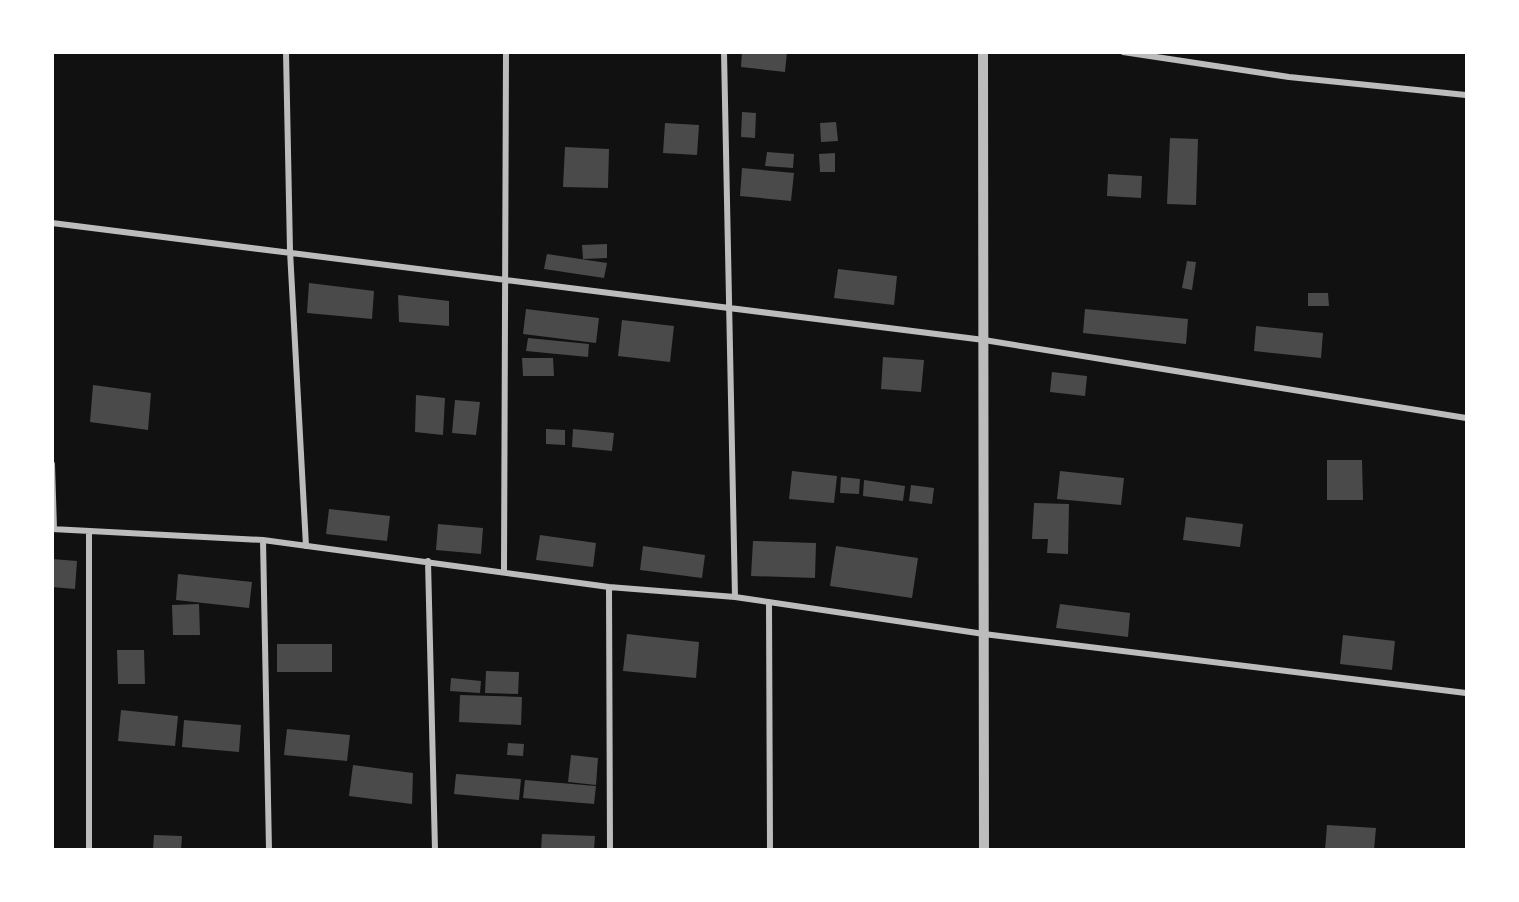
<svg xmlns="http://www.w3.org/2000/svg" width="1519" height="902" font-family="'Nunito Sans',sans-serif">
<rect width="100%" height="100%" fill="#111"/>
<path fill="#4a4a4a" d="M742 52H787L785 72 741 67Z
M742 112 756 113 755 138 741 137Z
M836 122 838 141 821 142 820 123Z
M665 123 699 125 697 155 663 153Z
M1170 138 1198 139 1196 205 1167 204Z
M565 147 609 149 608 188 563 187Z
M767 152 794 154 793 168 765 166Z
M835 153V172H820L819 154Z
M742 168 794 173 791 201 740 196Z
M1108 174 1142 176 1141 198 1107 196Z
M607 244V258L583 259 582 245Z
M547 254 607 263 604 278 544 269Z
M1187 261 1196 262 1192 290 1182 288Z
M838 269 897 276 894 305 834 298Z
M309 283 374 291 372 319 307 313Z
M1308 293H1328L1329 306H1308Z
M398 295 449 301V326L399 322Z
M526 309 599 318 596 343 523 334Z
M1085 309 1188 319 1186 344 1083 333Z
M622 320 674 326 670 362 618 356Z
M1256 326 1323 333 1321 358 1254 351Z
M528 338 589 344 588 357 526 351Z
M883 357 924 360 921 392 881 389Z
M522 358H553L554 376H523Z
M1052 372 1087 376 1085 396 1050 392Z
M93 385 151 393 148 430 90 422Z
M416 395 445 398 443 435 415 432Z
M455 400 480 402 476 435 452 433Z
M546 429 565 430V445L546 444Z
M573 429 614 433 612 451 572 447Z
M1327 460H1362L1363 500H1327Z
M792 471 837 476 834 503 789 499Z
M1060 471 1124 478 1121 505 1057 499Z
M841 477 860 479 859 494 840 493Z
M864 480 905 486 903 501 863 496Z
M911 485 934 488 932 504 909 501Z
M1034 503 1069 504 1068 554 1047 553 1048 539H1032Z
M329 509 390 516 387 541 326 534Z
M1186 517 1243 524 1240 547 1183 540Z
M438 524 483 528 481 554 436 550Z
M540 535 596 543 593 567 536 560Z
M753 541 816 543 815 578 751 576Z
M643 546 705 555 702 578 640 570Z
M836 546 918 558 912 598 830 586Z
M52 559 77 561 75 589 52 587Z
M178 574 252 582 249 608 176 600Z
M199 604 200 635H173L172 605Z
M1060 604 1130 613 1128 637 1056 628Z
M627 634 699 642 696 678 623 671Z
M1343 635 1395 641 1392 670 1340 664Z
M277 644H332V672H277Z
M117 650H144L145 684H118Z
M486 671 519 672 518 694 485 693Z
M451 678 481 681 480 693 450 691Z
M460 695 522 697 521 725 459 722Z
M121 710 178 716 175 746 118 741Z
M184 720 241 725 239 752 182 747Z
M287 729 350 735 347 761 284 755Z
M508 743 524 744 523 756 507 755Z
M571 755 598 758 596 785 568 782Z
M353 765 413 773 412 804 349 796Z
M456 774 521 779 519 800 454 794Z
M525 780 596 786 594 804 523 798Z
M1327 825 1376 828 1374 850H1325Z
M542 834 595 836 594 850H541Z
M154 835 182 836 181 850H153Z"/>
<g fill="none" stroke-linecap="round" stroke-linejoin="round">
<path stroke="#bcbcbc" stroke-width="6" d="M286 52 290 251 306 546
M724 52 735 597
M1123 52 1289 77 1466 95
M52 223 984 340 1466 418
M52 464 54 529
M52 529 263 540 609 587 735 597 984 634 1466 693
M89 532V850
M263 540 269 850
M428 561 435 850
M504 572 506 52
M609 587 610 850
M769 602 770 850"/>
<path stroke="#bcbcbc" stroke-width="10" d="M983 52 984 850"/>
</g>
<rect width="1519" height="902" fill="none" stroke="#ffffff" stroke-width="108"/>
</svg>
